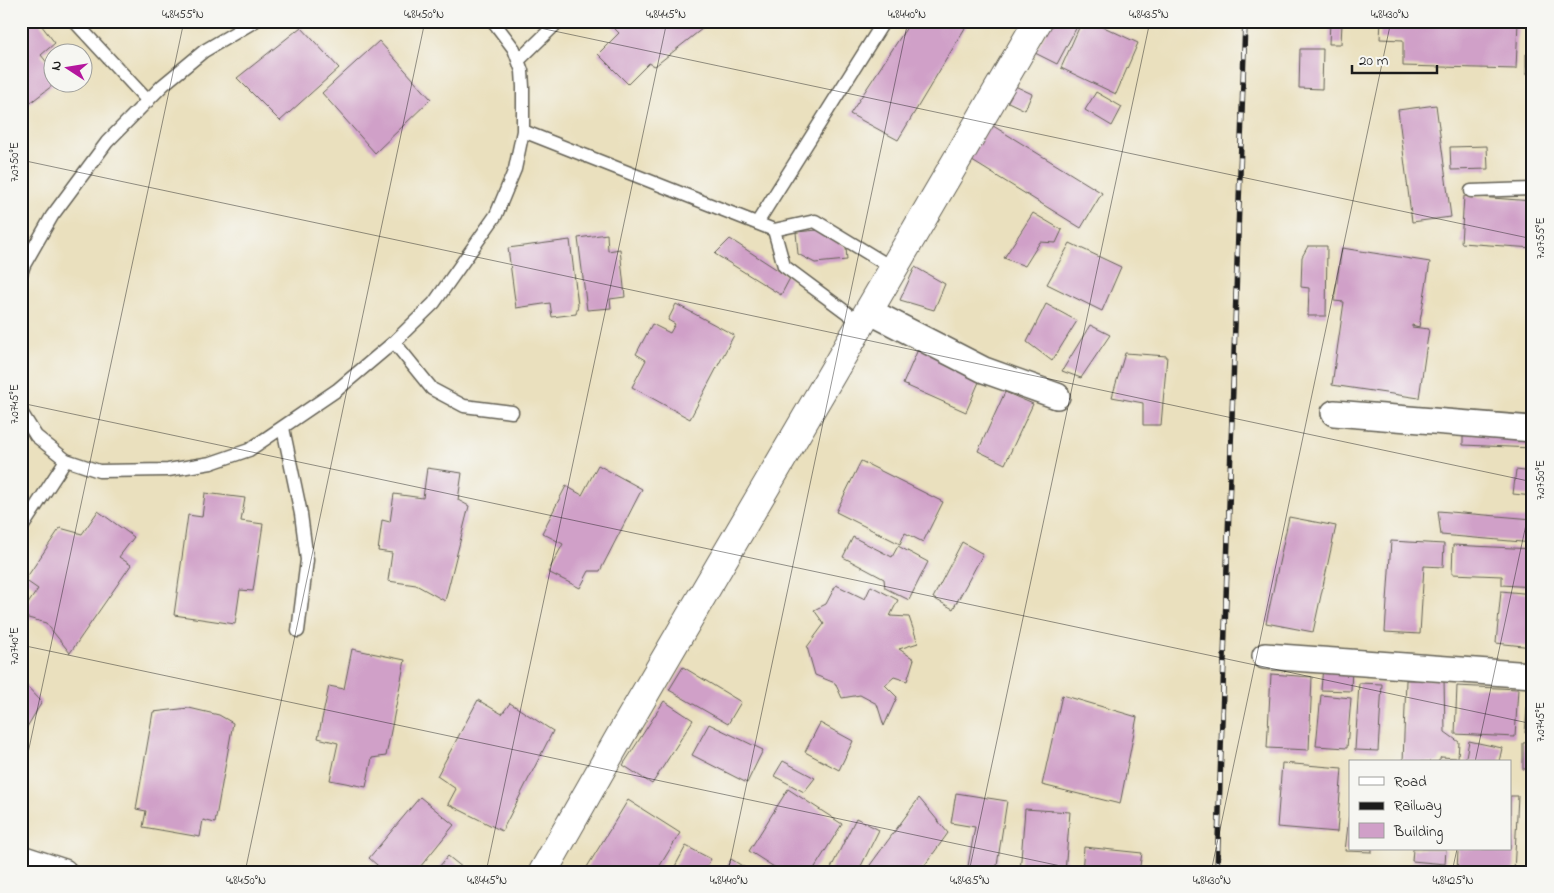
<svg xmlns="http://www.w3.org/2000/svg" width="1554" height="893" font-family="'Indie Flower',sans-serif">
<rect width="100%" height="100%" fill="#f6f6f2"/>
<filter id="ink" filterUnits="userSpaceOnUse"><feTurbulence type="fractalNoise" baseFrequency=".02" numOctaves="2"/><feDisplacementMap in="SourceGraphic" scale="10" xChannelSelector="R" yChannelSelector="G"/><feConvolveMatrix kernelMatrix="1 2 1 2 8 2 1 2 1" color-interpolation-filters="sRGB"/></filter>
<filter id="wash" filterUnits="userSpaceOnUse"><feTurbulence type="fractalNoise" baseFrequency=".0096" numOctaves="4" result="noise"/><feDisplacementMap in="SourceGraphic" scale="20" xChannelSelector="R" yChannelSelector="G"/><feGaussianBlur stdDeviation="1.12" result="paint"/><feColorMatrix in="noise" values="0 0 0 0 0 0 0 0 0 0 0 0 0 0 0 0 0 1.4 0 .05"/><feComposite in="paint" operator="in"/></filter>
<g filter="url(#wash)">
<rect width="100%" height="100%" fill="#eae0be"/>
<g id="blocks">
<path fill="#d0a0c8" d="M21 21H38L55 43 41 55 52 69V82H57L21 110Z
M607 21H712L655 66 649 63 628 84 598 54 619 33Z
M911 21H965L968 23 898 140 850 114Z
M1052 21H1080L1057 64 1035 53Z
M1082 21H1091L1138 43 1116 94 1061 68Z
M1330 21H1369V25L1342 23 1341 44H1329Z
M1381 21H1518L1516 69 1403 66V40L1380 39Z
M301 27 339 68 280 121 237 78Z
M379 41 431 99 375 153 322 93Z
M1300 49H1323L1322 89 1299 88Z
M1526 54H1533V74H1526Z
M1013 85 1032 94 1025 110 1006 101Z
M1096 92 1122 107 1112 126 1085 110Z
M1436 105 1451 217 1412 222 1398 110Z
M990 124 1102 193 1081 228 969 159Z
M1487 146 1488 169 1451 170 1450 147Z
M1464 196 1533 201V248L1461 243Z
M1033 213 1062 230 1056 243 1040 242 1025 266 1004 258Z
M818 230 846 247 847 260 815 263 798 254 796 232Z
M607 234 608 251 620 249 625 297 610 299 611 308 587 310 578 238Z
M730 239 790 278 781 295 715 254Z
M570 240 578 305 576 314 552 317 550 303 516 308 508 248Z
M1070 243 1121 267 1102 311 1047 284Z
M1308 246H1327L1326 316H1308L1309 288 1301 287 1302 257Z
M1342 248 1430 262 1419 327 1412 325V327L1429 329 1419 398 1332 385 1344 302 1334 301Z
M915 267 945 284 934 310 900 300Z
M676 304 734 335 690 419 632 387 646 360 636 354 652 324 670 333 675 324 668 320Z
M1046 304 1077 321 1052 361 1027 342Z
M1090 325 1110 335 1081 378 1062 371Z
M919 347 982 375 966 412 903 384Z
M1125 353 1167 356 1161 425H1143V403L1112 397Z
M1005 392 1033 404 1005 464 978 451Z
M1463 433 1533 435V448L1463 445Z
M861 461 943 502 923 542 905 533 900 544 836 512Z
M598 465 642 489 600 571H589L580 588 548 572 563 544 542 533 566 486 582 495Z
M427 468 462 473 458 500 469 506 445 601 416 585 388 581 392 553 378 551 382 520 390 522 394 494 423 498Z
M1516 470 1533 472V496L1513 494Z
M205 493 245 498 241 521 263 524 253 591 240 590 235 624 174 615 188 515 202 517Z
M98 511 134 537 119 557 131 565 70 653 46 623 21 616V614L38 589 25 580 60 528 82 534Z
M1438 511 1533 519V543L1441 535Z
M1289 517 1336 526 1313 632 1266 623Z
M853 537 892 557 898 546 928 562 909 600 885 588 884 579 843 557Z
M1391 541 1444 544 1443 567 1424 566 1420 634 1385 632Z
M962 542 983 554 953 609 933 598Z
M1453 545 1533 549V587L1502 585V576L1452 574Z
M836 585 865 599 871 586 898 600 890 616 909 617 918 643 899 649 914 659 907 681 894 677 885 685 897 697 884 726 877 704 860 695 842 698 835 683 815 675 807 647 824 624 814 610 826 604Z
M1501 591 1533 594 1532 647 1496 643Z
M352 649 405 660 386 756 372 758 366 787 330 780 338 743 318 738 329 686 344 689Z
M1323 666 1352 667 1351 691 1321 690Z
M683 667 741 702 728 724 669 690Z
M1271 674 1312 677 1309 750 1267 748Z
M1444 679 1445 732 1459 742 1458 758 1441 757 1438 762H1403L1406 680Z
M21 680 42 702 21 737Z
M1359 683 1382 684 1378 751 1355 750Z
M1529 684 1533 685V733H1525Z
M1457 686 1518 689 1515 737 1455 734Z
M1062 695 1137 717 1120 804 1042 785Z
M1321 695 1351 698 1347 748 1316 746Z
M478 700 502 714 510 703 553 731 502 831 448 804 456 789 437 776Z
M664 701 693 720 652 784 623 765Z
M189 708 219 715 233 723 215 823 203 820 200 837 143 827 146 811 136 809 153 712Z
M820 723 853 741 839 770 805 752Z
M709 724 763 750 747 783 692 755Z
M1469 741 1502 748 1499 762H1465Z
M1533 742V769H1523V743Z
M783 761 815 778 804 792 774 776Z
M1282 763 1342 768 1337 832 1277 827Z
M788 789 842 824 812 872H782L749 851Z
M956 793 1007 801 996 872H967L975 827 951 823Z
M1510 796H1518L1514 872H1457L1458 849H1510Z
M420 797 454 825 416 872H385L369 858Z
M919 798 948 833 920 872H865Z
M628 800 680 833 656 872H584Z
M1025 809 1070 812 1065 872H1020Z
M1349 817H1350V849H1372V852L1345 851Z
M856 818 879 830 858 872H829Z
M686 846 711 859 703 872H672Z
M1084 847 1142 853 1139 872H1082Z
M1413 849H1446L1445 864 1412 861Z
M448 856 468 872H435Z
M731 859 752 872H724Z"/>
</g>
</g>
<g filter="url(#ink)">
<use href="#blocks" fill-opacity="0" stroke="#646155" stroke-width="1"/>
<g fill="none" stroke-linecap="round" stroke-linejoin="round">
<g stroke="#646155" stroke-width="15">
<path id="lane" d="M74 21 148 101
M519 60 559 21
M523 131 774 230 815 221 894 269
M1471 191 1533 189
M757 223 884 21
M774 230 784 266 862 324
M21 274 24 265 52 216 107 142 163 85 204 51 255 21
M394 342 432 389 464 406 512 412
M21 412 36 436 66 460 99 471 168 470 211 463 249 450 337 390 394 342 434 303 496 215 515 169 523 131V87L522 71 514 49 493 21
M283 428 301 514 307 560 298 631
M21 529 66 460"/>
</g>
<g stroke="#646155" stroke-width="28">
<path id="street" d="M869 311 984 370 1057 396
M1334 413 1533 429
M1265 656 1533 675
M21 858 64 872"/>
</g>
<g stroke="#646155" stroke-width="30">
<path id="secondary" d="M543 872 619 738 1038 21"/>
</g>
<use href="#lane" stroke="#fff" stroke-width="12"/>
<use href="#street" stroke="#fff" stroke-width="25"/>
<use href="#secondary" stroke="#fff" stroke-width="28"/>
<g stroke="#1c1c1c" stroke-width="5.5">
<path id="rail" d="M1217 872 1245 21"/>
</g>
<use href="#rail" stroke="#f6f6f2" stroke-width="4" stroke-dasharray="11" stroke-linecap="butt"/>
</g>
</g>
<path fill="none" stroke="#1c1c1c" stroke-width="1" stroke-opacity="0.45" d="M507 21 1533 239M21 160 1533 482M21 403 1533 724M21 645 1089 872M1475 762 1533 492M21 786 184 21M245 872 425 21M486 872 667 21M728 872 908 21M969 872 1150 21M1211 872 1391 21M1452 872 1457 849"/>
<rect width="1554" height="893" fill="none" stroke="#f6f6f2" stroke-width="55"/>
<rect x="1349" y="760" width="162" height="90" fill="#f6f6f2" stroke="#9f9f9c"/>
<rect x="1359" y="777" width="25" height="8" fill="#ffffff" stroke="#9f9f9c"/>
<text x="1394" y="786" font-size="15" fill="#1c1c1c">Road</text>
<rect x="1359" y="802" width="25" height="8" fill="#1c1c1c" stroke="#9f9f9c"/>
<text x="1394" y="810" font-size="15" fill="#1c1c1c">Railway</text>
<rect x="1359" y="823" width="25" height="15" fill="#d0a0c8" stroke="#9f9f9c"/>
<text x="1394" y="836" font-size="15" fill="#1c1c1c">Building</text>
<g transform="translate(68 68) rotate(282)"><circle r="24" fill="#f6f6f2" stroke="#9f9f9c"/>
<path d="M0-4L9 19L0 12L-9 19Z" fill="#b5179e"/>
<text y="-8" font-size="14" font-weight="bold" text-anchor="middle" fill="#1c1c1c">N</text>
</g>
<path d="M1352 65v8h85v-8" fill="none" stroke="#1c1c1c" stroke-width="2.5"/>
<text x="1359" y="65" font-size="15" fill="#1c1c1c" stroke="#f6f6f2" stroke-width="4" paint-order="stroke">20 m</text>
<rect x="28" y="28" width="1498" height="838" fill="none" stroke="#1c1c1c" stroke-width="2"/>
<g font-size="12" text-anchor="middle" fill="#1c1c1c">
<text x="183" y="18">4.8455°N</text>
<text x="424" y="18">4.8450°N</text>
<text x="666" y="18">4.8445°N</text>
<text x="907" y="18">4.8440°N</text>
<text x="1149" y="18">4.8435°N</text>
<text x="1390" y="18">4.8430°N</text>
<text transform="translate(14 162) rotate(-90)" y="4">7.0750°E</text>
<text transform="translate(1540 238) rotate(-90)" y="4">7.0755°E</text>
<text transform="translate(14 404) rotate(-90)" y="4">7.0745°E</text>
<text transform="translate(1540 480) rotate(-90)" y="4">7.0750°E</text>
<text transform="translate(14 646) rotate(-90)" y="4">7.0740°E</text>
<text transform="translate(1540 722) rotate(-90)" y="4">7.0745°E</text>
<text x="246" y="884">4.8450°N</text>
<text x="487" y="884">4.8445°N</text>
<text x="729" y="884">4.8440°N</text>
<text x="970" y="884">4.8435°N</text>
<text x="1212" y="884">4.8430°N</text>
<text x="1453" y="884">4.8425°N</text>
</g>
</svg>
